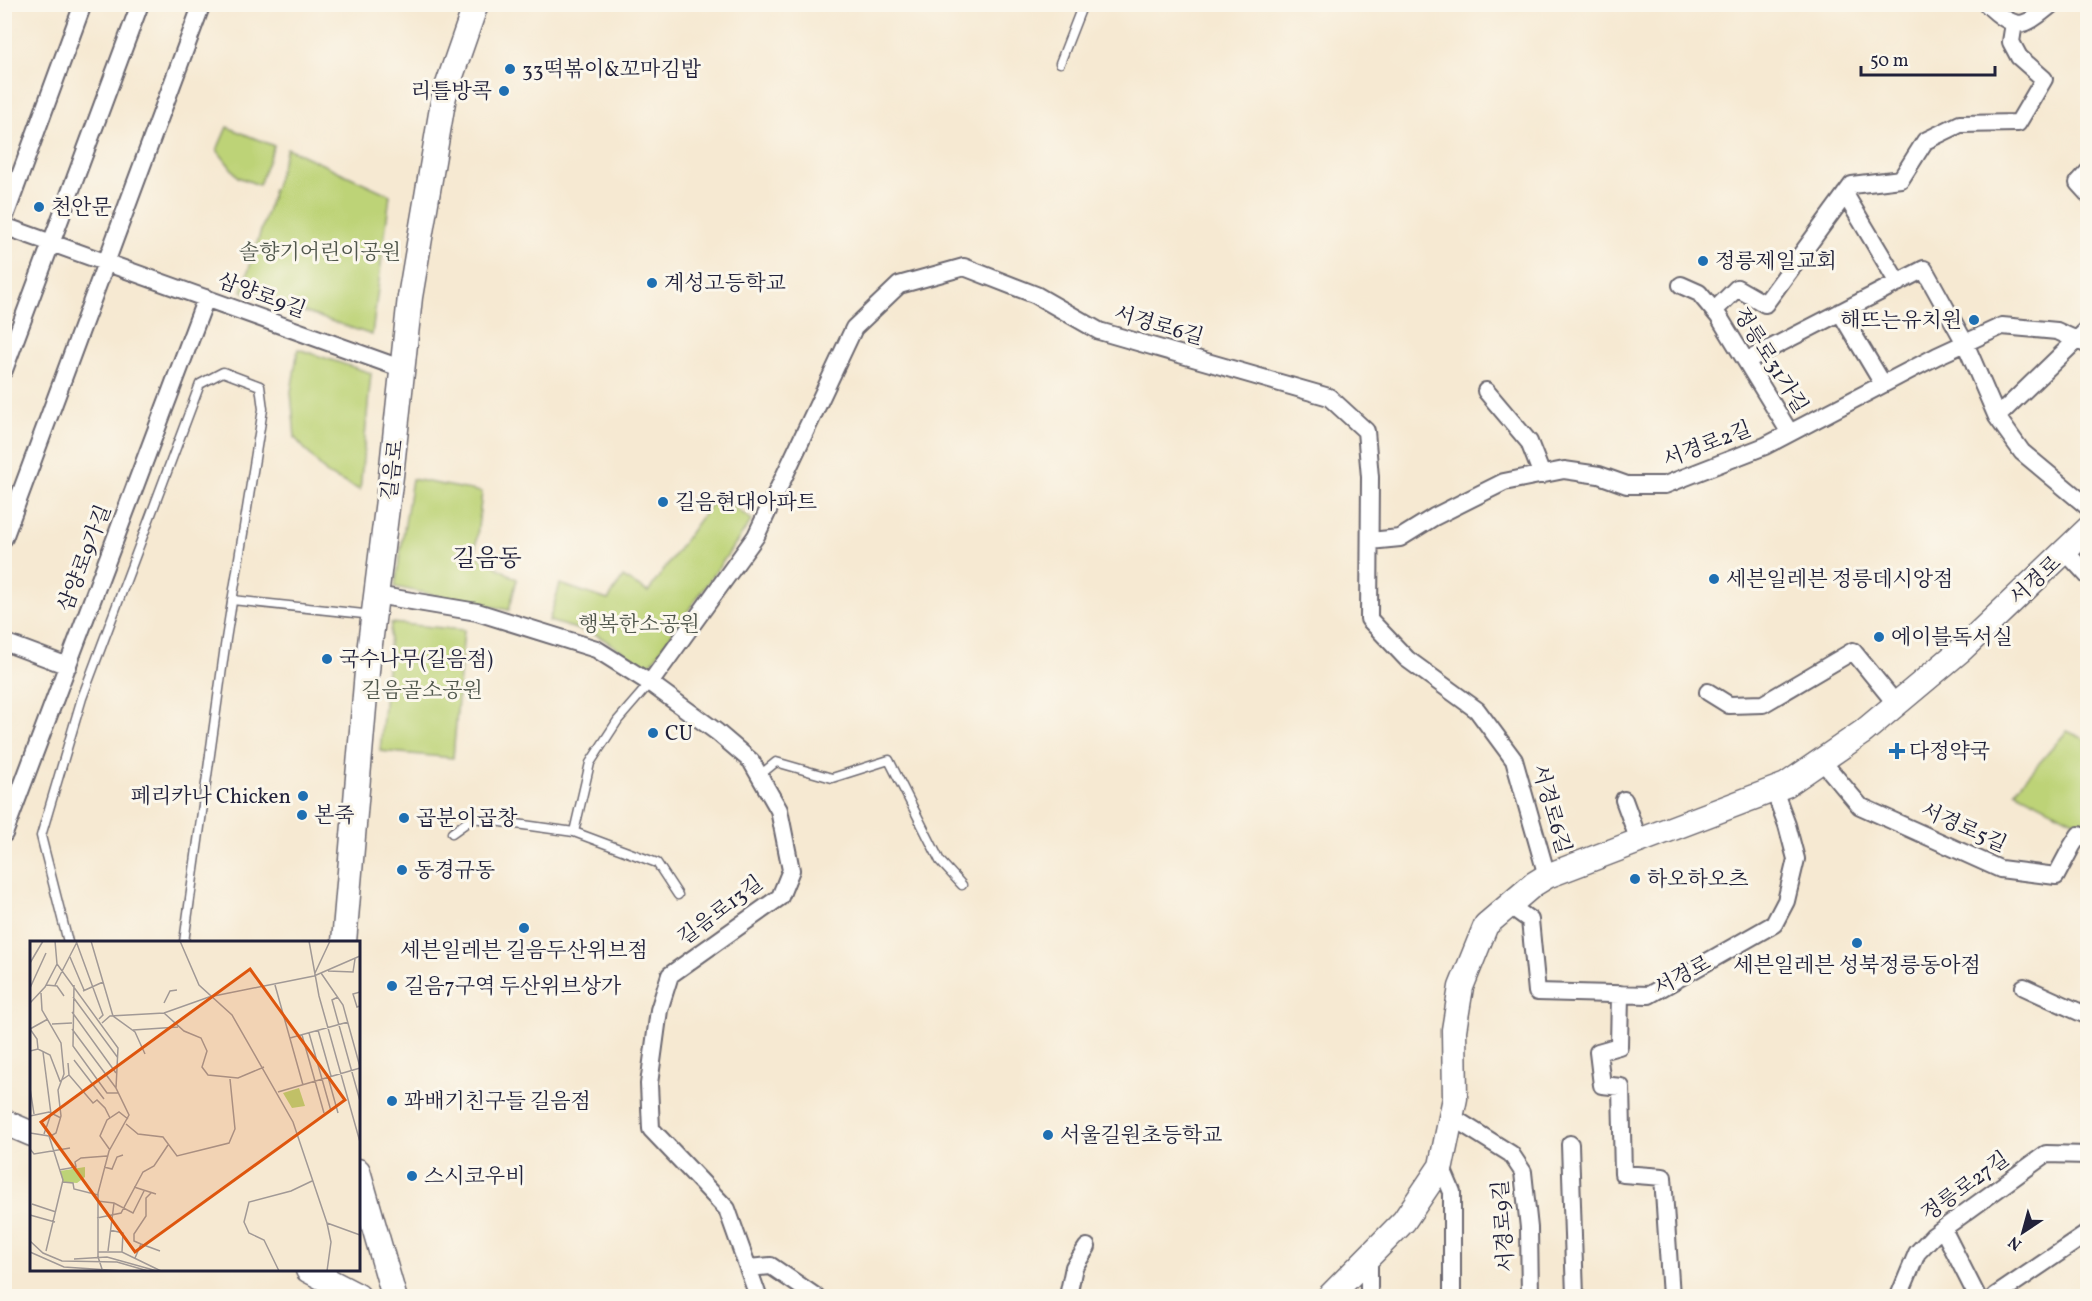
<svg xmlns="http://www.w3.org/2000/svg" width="2092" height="1301" font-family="Vollkorn,'Noto Serif KR',serif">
<rect width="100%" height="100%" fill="#fbf7ec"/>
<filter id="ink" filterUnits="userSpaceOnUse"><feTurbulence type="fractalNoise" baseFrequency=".0167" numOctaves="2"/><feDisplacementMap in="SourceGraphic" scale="12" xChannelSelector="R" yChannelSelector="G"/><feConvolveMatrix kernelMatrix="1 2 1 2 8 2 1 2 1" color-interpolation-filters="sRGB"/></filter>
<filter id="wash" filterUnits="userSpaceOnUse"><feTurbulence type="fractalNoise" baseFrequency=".008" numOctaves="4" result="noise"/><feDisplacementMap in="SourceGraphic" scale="24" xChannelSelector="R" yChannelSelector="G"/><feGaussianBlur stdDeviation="1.35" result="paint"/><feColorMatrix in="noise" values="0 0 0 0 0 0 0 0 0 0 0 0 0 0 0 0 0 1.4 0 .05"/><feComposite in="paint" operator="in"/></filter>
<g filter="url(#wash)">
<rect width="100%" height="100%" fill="#f6e9d2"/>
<path fill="#bdd377" stroke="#707a59" stroke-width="1.5" d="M227 127 274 146 259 185 238 177 217 150Z
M287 148 390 195 372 335 242 291Z
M298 349 371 373 360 490 327 474 295 438 291 392Z
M412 479 482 492 475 554 517 579 509 610 395 587Z
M717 495 752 520 648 668 597 635 549 621 560 584 608 600 623 577 648 592Z
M391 623 464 630 453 758 380 751Z
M2067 731 2087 740V828L2015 791Z"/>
</g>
<g filter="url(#ink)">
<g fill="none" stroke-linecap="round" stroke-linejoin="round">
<g stroke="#6c6870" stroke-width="11">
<path id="lane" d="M1060 63 1083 4
M232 600 373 615
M760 775 776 762 832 778 889 760 940 861 962 885
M574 832 590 763 618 720 650 683
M452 833 473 818 574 832 657 863 678 895
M68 942 41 836 82 698 200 384 223 372 260 386 263 409 226 639 184 942"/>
</g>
<g stroke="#6c6870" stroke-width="20">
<path id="street" d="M1987 4C1995 12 2012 27 2024 23 2033 21 2044 10 2052 4
M2088 172 2078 183 2088 194
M1845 194 1898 283
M4 219 83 4
M4 226 403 369
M1681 285 1699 293 1719 317 1790 433
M1714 311 1737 288 1765 304 1852 185 1901 179 1925 141 1960 124 2018 123 2044 79 2019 57 2011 42 2014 23
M1840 312 1883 384
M1746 361 1924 269 1965 343 1997 417 2022 452 2088 507
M4 370 140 4
M1486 391 1529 442 1542 475
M1997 417 2088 329
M4 538 200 9
M1370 541 1400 538 1434 517 1504 482 1564 470 1599 475 1627 485H1665L1765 446 1937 356 2002 326 2057 331 2088 345
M2065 551 2088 576
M376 595 477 612 596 649 650 683 717 732 751 761 779 810 791 870 780 897 670 975 659 1010 649 1084 651 1129 727 1209 758 1296
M4 642 68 666
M650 683 756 536 854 328 899 285 964 267 1036 295 1099 331 1329 397 1366 431 1370 477 1369 619 1407 659 1477 710 1514 760 1547 876
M1708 692 1729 705 1763 704 1853 651 1896 704
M1822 761 1860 806 2000 869 2056 876 2072 846 2079 835 2088 839
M1624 800 1639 841
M4 834 206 298
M1509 905 1530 920 1537 992 1649 995 1774 924 1786 901 1796 859 1787 825 1774 790
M2024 987 2088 1016
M1620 994 1619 1046 1598 1052 1602 1085 1621 1087 1623 1174 1663 1177 1671 1296
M1452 1117 1511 1154 1523 1172 1529 1228 1530 1296
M1570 1144 1575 1296
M1441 1166 1452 1192V1296
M1943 1229 1977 1296
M748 1268 771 1266 815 1296
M1068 1296 1074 1267 1087 1247
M1369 1296V1256
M1899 1296 1917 1253 1933 1236 2046 1154 2088 1155
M1995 1296 2088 1233"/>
</g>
<g stroke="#6c6870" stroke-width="27">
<path id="secondary" d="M344 942 368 660 391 476 410 297 444 96 476 4
M4 1122 32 1134
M358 1171 394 1296
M308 1270 358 1296
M1330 1296 1404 1221 1441 1166 1455 1098 1454 1030 1461 987 1486 925 1534 884 1547 876 1786 785 1863 732 1961 650 2088 529"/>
</g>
<use href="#lane" stroke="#fff" stroke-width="8"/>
<use href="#street" stroke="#fff" stroke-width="16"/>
<use href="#secondary" stroke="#fff" stroke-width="24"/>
</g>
</g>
<g fill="#1f6fb2" stroke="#fbf7ec" stroke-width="2">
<circle cx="510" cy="69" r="6"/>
<circle cx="504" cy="91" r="6"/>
<circle cx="39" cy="207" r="6"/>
<circle cx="1703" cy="261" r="6"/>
<circle cx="652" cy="283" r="6"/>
<circle cx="1974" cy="320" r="6"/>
<circle cx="663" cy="502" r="6"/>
<circle cx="1714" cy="579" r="6"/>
<circle cx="1879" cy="637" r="6"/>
<circle cx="327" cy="659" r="6"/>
<circle cx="653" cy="733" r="6"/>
<path d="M1894 742h6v6h6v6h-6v6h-6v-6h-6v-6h6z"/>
<circle cx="303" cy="796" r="6"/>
<circle cx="302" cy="815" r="6"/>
<circle cx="404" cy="818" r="6"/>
<circle cx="402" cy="870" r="6"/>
<circle cx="1635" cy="879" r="6"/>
<circle cx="524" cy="928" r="6"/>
<circle cx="1857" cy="943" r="6"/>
<circle cx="392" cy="986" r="6"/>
<circle cx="392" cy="1101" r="6"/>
<circle cx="1048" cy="1135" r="6"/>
<circle cx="412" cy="1176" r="6"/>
</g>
<g text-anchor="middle" stroke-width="6" stroke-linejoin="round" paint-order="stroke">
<g font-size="21" fill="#22223b" stroke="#fbf7ec" text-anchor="start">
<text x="522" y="76">33떡볶이&amp;꼬마김밥</text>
<text x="492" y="98" text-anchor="end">리틀방콕</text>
<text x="51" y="214">천안문</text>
<text x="1715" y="268">정릉제일교회</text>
<text x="664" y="290">계성고등학교</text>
<text x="1962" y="327" text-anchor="end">해뜨는유치원</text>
<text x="675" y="509">길음현대아파트</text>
<text x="1726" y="586">세븐일레븐 정릉데시앙점</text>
<text x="1891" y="644">에이블독서실</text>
<text x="339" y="666">국수나무(길음점)</text>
<text x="665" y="740">CU</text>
<text x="1909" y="758">다정약국</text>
<text x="291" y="803" text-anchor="end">페리카나 Chicken</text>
<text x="314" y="822">본죽</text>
<text x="416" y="825">곱분이곱창</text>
<text x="414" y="877">동경규동</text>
<text x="1647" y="886">하오하오츠</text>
<text x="524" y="957" text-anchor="middle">세븐일레븐 길음두산위브점</text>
<text x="1857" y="972" text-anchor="middle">세븐일레븐 성북정릉동아점</text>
<text x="404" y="993">길음7구역 두산위브상가</text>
<text x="404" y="1108">꽈배기친구들 길음점</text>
<text x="1060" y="1142">서울길원초등학교</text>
<text x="424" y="1183">스시코우비</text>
</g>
<g font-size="21" fill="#50574d" stroke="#fbf7ec">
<text x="320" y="259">솔향기어린이공원</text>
<text x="639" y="631">행복한소공원</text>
<text x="422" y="697">길음골소공원</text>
</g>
<g font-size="21" fill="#22223b" stroke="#fbf7ec">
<text transform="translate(262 295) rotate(20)" y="7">삼양로9길</text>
<text transform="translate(1159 325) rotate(16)" y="7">서경로6길</text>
<text transform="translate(1771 360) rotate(58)" y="7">정릉로31가길</text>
<text transform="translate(1707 444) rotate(-21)" y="7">서경로2길</text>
<text transform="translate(392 470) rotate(-83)" y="7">길음로</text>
<text transform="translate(84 558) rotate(-69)" y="7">삼양로9가길</text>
<text transform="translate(2035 580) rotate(-43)" y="7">서경로</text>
<text transform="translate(1552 809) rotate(74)" y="7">서경로6길</text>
<text transform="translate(1964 827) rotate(24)" y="7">서경로5길</text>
<text transform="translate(720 910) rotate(-37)" y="7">길음로13길</text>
<text transform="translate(1682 975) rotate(-28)" y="7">서경로</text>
<text transform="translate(1965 1186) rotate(-36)" y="7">정릉로27길</text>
<text transform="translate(1503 1226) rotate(-94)" y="7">서경로9길</text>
</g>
<g font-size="24" fill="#22223b" stroke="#fbf7ec">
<text x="487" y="566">길음동</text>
</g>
</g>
<g transform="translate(30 941)">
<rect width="330" height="330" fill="#f6e9d2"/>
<path d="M269 147 275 165 262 167 253 152ZM55 226V236L47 242 33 241 30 230Z" fill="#bdd377"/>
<path fill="none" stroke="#a19996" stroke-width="1.5" d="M25 0 27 23 88 107 86 147 99 174 79 210 68 252V316L72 328M46 0 73 74 69 78M61 0 83 75 105 91 115 113M150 0 169 44 202 74 263 181 297 282 301 301 297 330M279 0 289 55 330 201M40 16 54 49M0 22 13 0M298 30 323 31 325 18M285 32 300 0M291 32 313 64 330 126M16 44 27 45 34 55M25 44 47 1M44 44 43 105 77 152H88M245 44 273 144M0 47 16 12M53 50 73 41M330 51 323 53 327 66 330 65M11 52 12 69 31 102 34 133 28 149 31 175 26 192 19 196M43 56 88 117M308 56 302 59 330 160M0 62 15 46 27 23M134 62 140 50 147 49M42 71 86 132M134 72 154 90 171 97 177 110 172 126 178 134 208 137 234 126M72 82 80 75 134 72 179 56 284 35 330 15M22 83 42 82M0 88 7 98 8 108M0 88 18 78M42 88 86 147M103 89 148 86M288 89 301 135M279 92 301 170M272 94 294 172M260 97 318 81M0 110 8 108 20 114 30 140 39 134M13 111 21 173 14 193M44 119 74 158M38 122 39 134 63 162 67 159 75 167 80 177M298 136 308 172M0 147 4 173M248 151 330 127M0 175 19 171 31 177M96 183 108 193 133 196 147 215 199 202 205 188 200 138M0 192 19 195 33 239 16 310M0 208 4 213 40 207M80 209 70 195 77 179 89 171 98 178M74 226 82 228 87 216 93 214M29 229 46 226 45 221 51 217 77 215M33 241 43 242 44 248 68 254M104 246 126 253M67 260 84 262 103 272 114 250M2 263 26 271M0 274 25 281M67 277 91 272 113 231 124 225 138 204M297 282 330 294M80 289 93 292 92 311M0 300 13 312 32 320 87 321 118 330M111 303 104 300V293L116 275V257L121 252M78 310 84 262M0 311 34 326 93 330M68 311H92L131 330M105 317 111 303 130 310M44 318 77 316 127 330M249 330 234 299 219 292 214 281 219 261 261 250 282 240"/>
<path fill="#de560e" fill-opacity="0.15" stroke="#de560e" stroke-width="3" d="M220 28 315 159 105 311 11 181Z"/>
<rect width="330" height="330" fill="none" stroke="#22223b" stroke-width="3"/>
</g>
<rect width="2092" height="1301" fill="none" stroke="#fbf7ec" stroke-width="24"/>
<g transform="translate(2023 1232) rotate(216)" stroke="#fbf7ec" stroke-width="4.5" paint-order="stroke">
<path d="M0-4.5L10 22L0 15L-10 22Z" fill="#22223b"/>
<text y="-9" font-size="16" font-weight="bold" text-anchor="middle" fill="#22223b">N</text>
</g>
<path d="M1861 66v9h134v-9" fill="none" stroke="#22223b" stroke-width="3"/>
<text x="1870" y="66" font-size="18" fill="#22223b" stroke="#fbf7ec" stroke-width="4.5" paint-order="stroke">50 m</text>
</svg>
